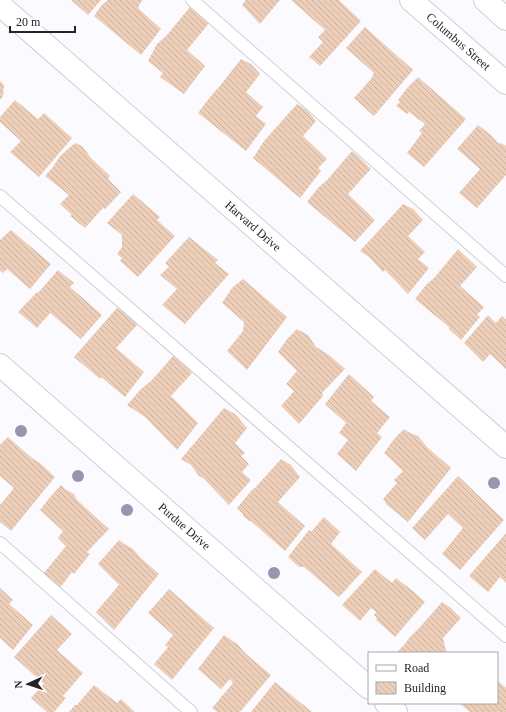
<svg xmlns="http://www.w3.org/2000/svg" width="506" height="712" font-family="Georgia,serif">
<defs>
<pattern id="building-back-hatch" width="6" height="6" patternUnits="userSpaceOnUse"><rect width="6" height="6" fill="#edceb8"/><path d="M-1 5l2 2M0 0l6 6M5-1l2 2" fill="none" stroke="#cbb19e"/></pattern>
</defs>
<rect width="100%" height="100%" fill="#fbfbff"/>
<path fill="url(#building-back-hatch)" d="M71 0H101L88 15Z
M108 0H143L140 3 138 8 161 29 141 55 94 16 101 6Z
M246 0H280L260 24 242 5Z
M291 0H339L361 21 320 66 309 57 323 42 318 37 325 30Z
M190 7 202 11 210 22 187 50 205 66 184 94 160 77 163 73 148 61 157 44 167 35Z
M365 27 413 70 374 116 354 98 371 79 374 73 346 48Z
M241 59 251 64 260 74 246 92 263 107 256 116 266 124 246 151 198 113 210 97 219 87Z
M418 77 466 119 424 167 407 153 422 133 419 131 425 124 409 112 407 114 396 106 400 102 398 100 408 87Z
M0 81 4 85 3 96 0 100Z
M15 100 38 119 44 113 72 138 39 177 10 152 21 141 0 122V117Z
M297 104 307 110 316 121 303 136 327 159 318 168 321 171 300 198 253 158 264 141Z
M478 125 491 135 498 143 503 144 506 146V175L477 208 459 193 480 169 457 149Z
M75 143 82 146 91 158 110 176 108 179 121 192 105 209 103 208 85 228 70 216 72 215 60 204 69 195 45 176 53 167 60 156Z
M352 151 361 159 371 169 348 194 375 220 355 242 307 202 318 188 328 179Z
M133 194 160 217 157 220 175 236 138 277 120 261 122 258 117 254 122 247V235L107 223Z
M403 204 413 209 423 220 408 236 425 252 418 259 429 268 408 294 385 270 383 272 369 257 360 251Z
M11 230 51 264 30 289 7 269 3 273 0 270V240Z
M189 237 218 260 215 263 229 274 185 324 162 305 177 289 160 275 169 267 165 263Z
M458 249 477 267 460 286 484 307 477 315 480 317 461 340 449 329V327L415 299 426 285 435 277Z
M58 270 74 283 70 287 102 315 81 339 50 313 37 328 18 312 37 292 38 293Z
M243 279 287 317 247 370 227 351 243 331 244 322 222 303 232 288Z
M117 308 128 314 138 324 116 348 144 372 125 397 101 377 100 379 74 357Z
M488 315 496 323 502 316 506 320V369L490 354 483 362 464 343Z
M297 329 308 335 316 347 329 355 345 369 322 393 323 396 299 424 281 406 294 391 286 384 297 371 278 352 288 338Z
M174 355 183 361 192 373 171 396 198 423 177 450 145 417 127 405 141 389 152 380Z
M349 374 374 397 371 401 390 417 377 433 382 437 356 471 337 454 348 440 339 433 346 423 325 404Z
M224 408 235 414 247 428 235 443 245 453 241 456 249 464 242 472 251 480 229 505 203 478 199 476 191 465 181 459Z
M404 429 408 432 418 436 428 448 451 468 408 522 387 505 383 499 397 483 394 480 403 471 384 453 395 438Z
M8 437 33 459 40 463 55 477 11 531 0 522V505L14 488 0 476V445Z
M281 459 291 465 300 477 278 502 305 526 285 551 251 521H249L243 516V514L237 508 252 490 255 488Z
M458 476 504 520 460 570 442 554 463 528 448 514 425 540 412 528Z
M61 485 65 489 74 494 77 500 109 529 87 552 90 554 74 574 72 572 60 588 44 573 66 546 58 538 63 531 40 510 51 496Z
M324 517 340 532 331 544 362 572 339 597 304 567H299L288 557 309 530 311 532Z
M506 533V583L500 577 488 592 469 576Z
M119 540 124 544 133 549 141 558 159 574 114 630 96 612 119 585 98 564Z
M375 569 392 583 396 578 414 592 425 602 395 637 376 620 377 618 374 615 376 612 371 608 360 621 342 605Z
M0 588 13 600 9 604 33 625 13 650 0 638Z
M169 589 214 628 172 680 154 664 168 647 165 645 173 635 148 613Z
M442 602 451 608 461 618 443 638 446 651 449 653H398L397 652 404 645 410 637 420 627Z
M51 615 72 634 57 650 83 673 63 696 66 698 54 712H47L31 698 44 684 14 657Z
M224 635 237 644 246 654 271 675 240 712H217L212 708 233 683 230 679 221 689 198 669Z
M497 680 506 688V712H470L459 703H497Z
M275 682 312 712H251Z
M94 685 117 703 121 699 135 712H69L75 705H77Z"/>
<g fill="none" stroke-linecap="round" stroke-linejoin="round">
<g stroke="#ceced8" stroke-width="14">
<path id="service" d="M192 0 506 276
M0 196 506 636
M0 543 191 712"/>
</g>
<g stroke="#ceced8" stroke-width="24">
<g id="minor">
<path id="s1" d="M0 5 506 447"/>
<path id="s2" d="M0 365 369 688"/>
<path d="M386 703 396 712"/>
</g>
</g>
<g stroke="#ceced8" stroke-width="24">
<g id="secondary">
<path id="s3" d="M411 0 506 83"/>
<path d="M485 0 506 19"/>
</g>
</g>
<use href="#service" stroke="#fff" stroke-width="12"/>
<use href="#minor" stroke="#fff" stroke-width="22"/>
<use href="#secondary" stroke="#fff" stroke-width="22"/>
</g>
<g fill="#9795b0">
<circle cx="21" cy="431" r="6"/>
<circle cx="78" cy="476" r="6"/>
<circle cx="494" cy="483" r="6"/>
<circle cx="127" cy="510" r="6"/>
<circle cx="274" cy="573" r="6"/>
</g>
<g text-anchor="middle" stroke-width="3" stroke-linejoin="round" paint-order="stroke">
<g font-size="12" fill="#242428" stroke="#fff">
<text dy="4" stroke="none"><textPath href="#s3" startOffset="63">Columbus Street</textPath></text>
<text dy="4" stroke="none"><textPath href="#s1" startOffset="336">Harvard Drive</textPath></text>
<text dy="4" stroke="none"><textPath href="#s2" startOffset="245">Purdue Drive</textPath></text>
</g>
</g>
<rect x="368" y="652" width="130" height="52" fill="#ffffff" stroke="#a7a7a9"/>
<rect x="376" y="665" width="20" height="6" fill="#ffffff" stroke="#a7a7a9"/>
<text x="404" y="672" font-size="12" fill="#242428">Road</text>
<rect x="376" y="682" width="20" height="12" fill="url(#building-back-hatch)" stroke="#a7a7a9"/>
<text x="404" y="692" font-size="12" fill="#242428">Building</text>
<g transform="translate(28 684) rotate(267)" stroke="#ffffff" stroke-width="3" paint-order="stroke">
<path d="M0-3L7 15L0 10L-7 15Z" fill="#242428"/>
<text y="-6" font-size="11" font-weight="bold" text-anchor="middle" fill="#242428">N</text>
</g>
<path d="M10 26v6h65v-6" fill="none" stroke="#242428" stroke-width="2"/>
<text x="16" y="26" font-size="12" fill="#242428" stroke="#ffffff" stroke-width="3" paint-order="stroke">20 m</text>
</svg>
